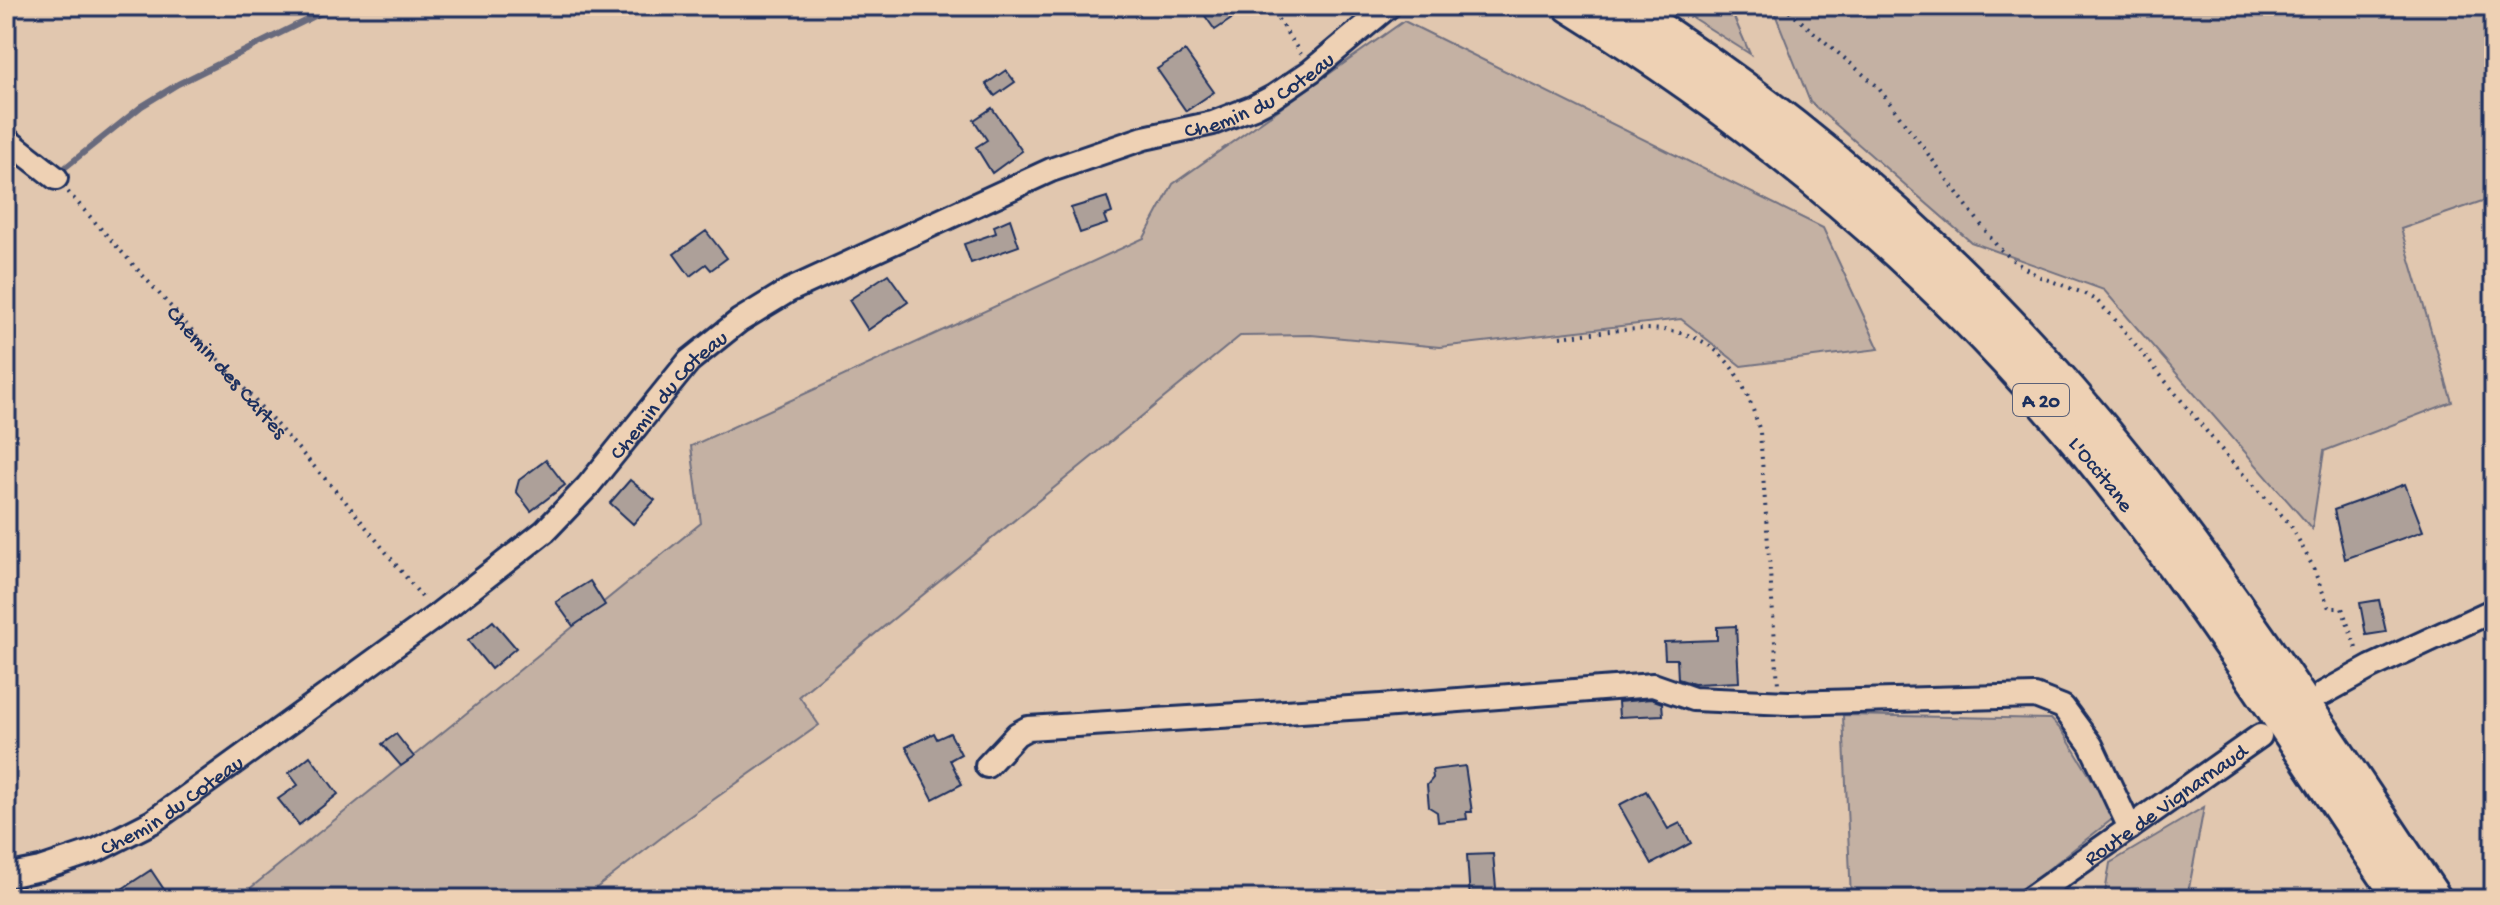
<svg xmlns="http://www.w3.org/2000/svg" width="2500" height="905" font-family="'Gochi Hand',sans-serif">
<rect width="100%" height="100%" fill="#e1c7af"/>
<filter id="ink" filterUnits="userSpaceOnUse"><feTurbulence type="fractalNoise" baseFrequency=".0125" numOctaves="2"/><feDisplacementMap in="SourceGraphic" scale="16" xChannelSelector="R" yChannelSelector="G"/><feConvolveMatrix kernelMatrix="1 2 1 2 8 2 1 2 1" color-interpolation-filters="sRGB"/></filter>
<g filter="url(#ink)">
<path fill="#c4b1a3" stroke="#707080" stroke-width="2" d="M1674 6H1729L1750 54Z
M1772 6H2494V197L2401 229 2452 402 2324 451 2312 529 2104 290 1971 242 1810 102Z
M1404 21 1823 228 1879 349 1741 366 1681 319 1440 347 1311 335 1240 336 799 696 819 725 679 824 582 899H237L701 523 691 446 1144 238 1173 184Z
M1843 715 2051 719 2063 732 2115 817 2010 899H1851Z
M2204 807 2187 899H2104L2110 863Z"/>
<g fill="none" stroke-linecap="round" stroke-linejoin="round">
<path stroke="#686a7d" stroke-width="6" d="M2352 6H2362
M62 170 142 106 178 84 335 6"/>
</g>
<path fill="#ada099" stroke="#1b2f5e" stroke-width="2" d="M1198 6H1251L1215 30Z
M1185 51 1214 92 1186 111 1157 69Z
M1006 70 1015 82 995 96 986 84Z
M992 108 1022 151 992 173 976 147 987 140 974 120Z
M1107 197 1112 213 1104 216 1107 224 1080 233 1071 208Z
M1010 219 1019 246 971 263 964 244 996 233 994 226Z
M706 231 727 258 711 270 706 264 690 276 674 254Z
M888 274 908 302 868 330 849 300Z
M546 460 565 485 531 511 516 491 519 480Z
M630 480 655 500 633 524 610 503Z
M2405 484 2423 531 2345 559 2334 510Z
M590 581 605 605 573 626 556 602Z
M2379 600 2386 632 2366 635 2360 603Z
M493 621 516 648 491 669 468 641Z
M1736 626 1739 682 1694 684 1678 679 1677 659H1665L1664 642 1717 640V627Z
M1651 699 1662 703 1663 715 1619 717 1618 702Z
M934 733 937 739 950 733 961 754 950 760 962 784 933 799 906 747Z
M396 734 414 757 401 766 382 744Z
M310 756 338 794 299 825 278 799 298 785 289 773Z
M1465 766 1472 812H1466L1467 819 1438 822 1437 812 1429 807 1427 785 1433 778 1432 770Z
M1646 791 1668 829 1680 823 1691 843 1652 864 1619 805Z
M1493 854 1497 899H1470L1467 855Z
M151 870 165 891 152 899H129L122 889Z"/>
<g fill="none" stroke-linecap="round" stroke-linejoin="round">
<g stroke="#1b2f5e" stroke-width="28">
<g id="minor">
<path d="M6 139 56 178"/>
<path d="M2324 693 2371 667 2494 610"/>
<path d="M987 766 1017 734 1028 728 1381 706 1653 685 1693 699 1789 703 2035 696 2063 707 2091 745 2130 828"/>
<path id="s2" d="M6 876 40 869 97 850 152 822 436 616 545 531 588 486 689 361 739 321 788 291 1051 170 1144 138 1213 123 1254 107 1273 97 1311 71 1389 6"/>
<path id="s3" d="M2029 899 2260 736"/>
</g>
</g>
<g stroke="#1b2f5e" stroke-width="38">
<g id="highway">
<path id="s4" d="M1570 6C1748 117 1910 248 2047 406 2180 558 2288 733 2401 899"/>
<path d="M1624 6C1817 128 1989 284 2130 463 2240 602 2336 752 2435 899"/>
</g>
</g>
<g stroke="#1b2f5e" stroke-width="4" stroke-dasharray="2 6" stroke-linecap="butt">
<path d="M1269 6 1301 54"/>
<path d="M1783 6 1877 86 1997 246 2015 262 2038 276 2083 293 2097 301 2112 316 2230 460 2290 524 2312 565 2329 608H2342L2357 651"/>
<path id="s1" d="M68 192 345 501 425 601"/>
<path d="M1560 337C1664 324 1727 312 1760 432L1778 684"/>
</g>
<use href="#minor" stroke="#eed1b4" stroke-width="22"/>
<use href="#highway" stroke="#eed1b4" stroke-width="32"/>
</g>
</g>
<g text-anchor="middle" stroke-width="6" stroke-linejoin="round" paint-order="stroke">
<rect fill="#eed1b4" stroke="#5a6078" stroke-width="2" x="2013" y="384" width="56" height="32" rx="6"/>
<g font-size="20" font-weight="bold" fill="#1b2f5e">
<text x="2041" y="407">A 20</text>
</g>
<g font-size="22" fill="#1b2f5e" stroke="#eed1b4">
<text dy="8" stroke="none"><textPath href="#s2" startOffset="1502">Chemin du Coteau</textPath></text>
<text dy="8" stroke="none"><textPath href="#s1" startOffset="240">Chemin des Cartes</textPath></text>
<text dy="8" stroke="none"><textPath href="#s2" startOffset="830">Chemin du Coteau</textPath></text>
<text dy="8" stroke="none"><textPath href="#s4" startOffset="712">L'Occitane</textPath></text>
<text dy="8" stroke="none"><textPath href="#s2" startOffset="182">Chemin du Coteau</textPath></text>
<text dy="8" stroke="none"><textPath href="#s3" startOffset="166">Route de Vignarnaud</textPath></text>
</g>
</g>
<rect width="2500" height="905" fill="none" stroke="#eed1b4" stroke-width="32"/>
<rect x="16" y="16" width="2468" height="873" fill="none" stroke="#1b2f5e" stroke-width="3" filter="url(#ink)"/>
</svg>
